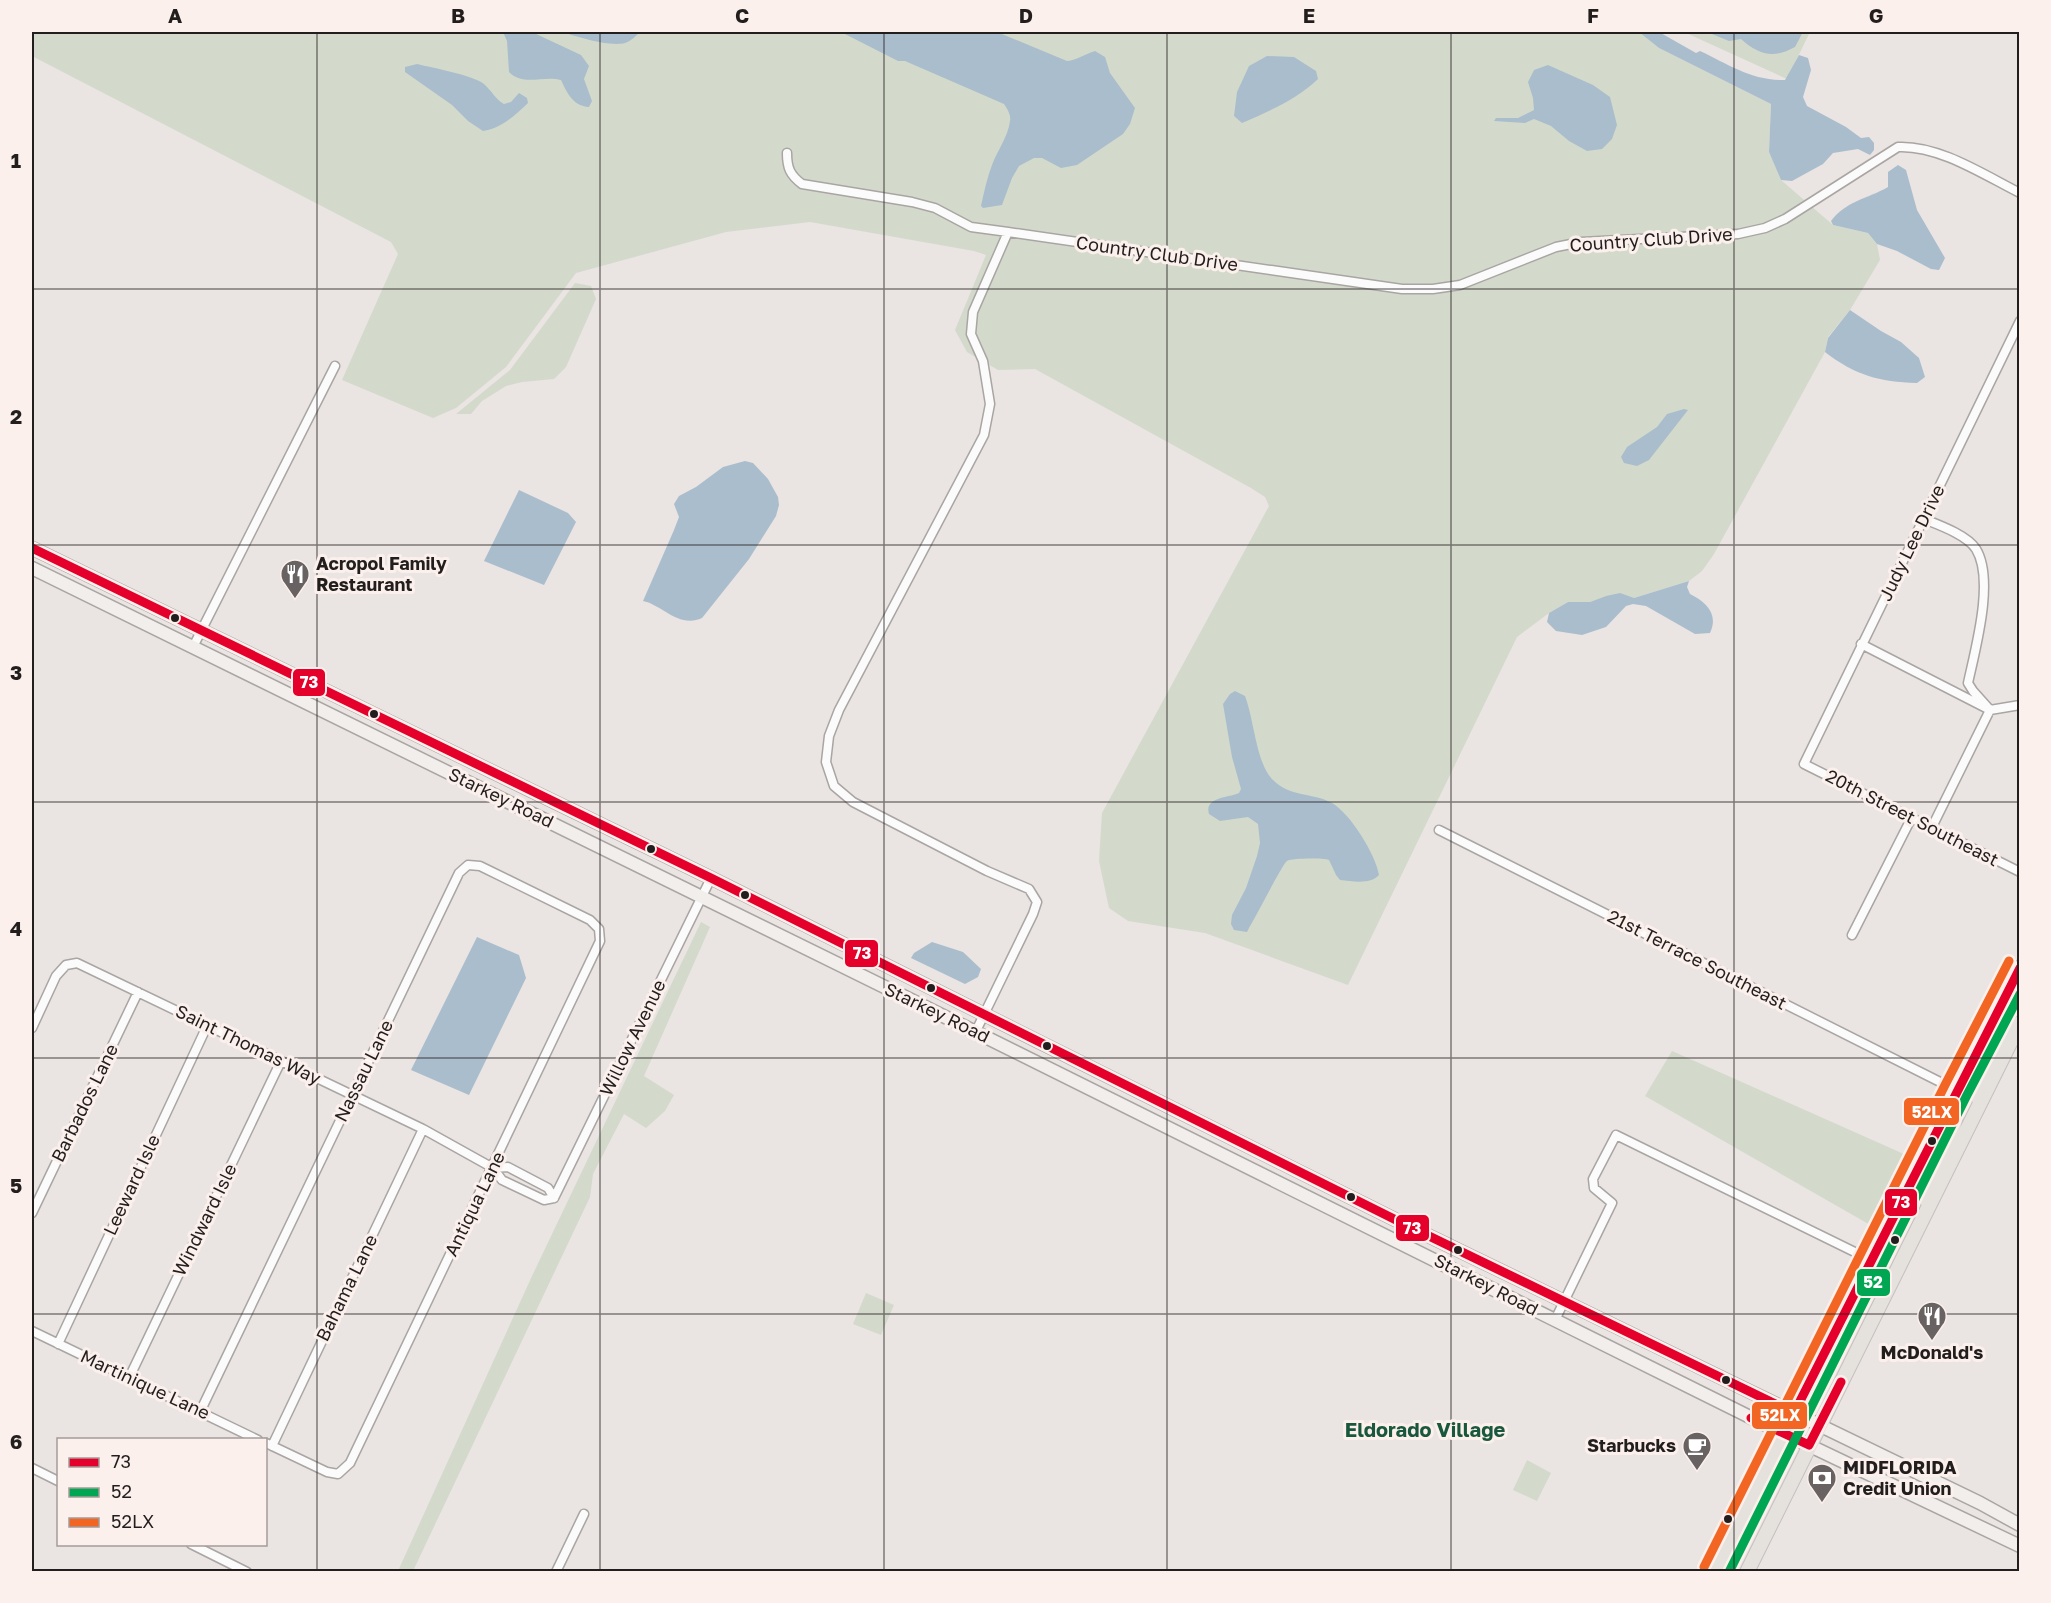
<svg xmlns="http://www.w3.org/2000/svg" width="2051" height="1603" font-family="'Golos Text',sans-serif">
<rect width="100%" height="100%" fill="#eae4e2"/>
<path fill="#d3dacb" d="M32 32H1640L1659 48 1771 104 1769 152 1781 180 1833 225 1868 233 1877 244 1880 260 1850 310 1828 337 1825 352 1714 554 1702 571 1689 581 1634 598 1606 596 1590 602H1568L1549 613 1517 637 1348 985 1205 933 1128 921 1109 908 1099 861 1102 813 1269 506 1265 497 1251 488 1035 369 998 370 967 352 955 330 986 255 974 251 810 222 726 232 576 273 506 367 456 408 433 418 342 380 398 254 391 242 32 56Z
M1684 32H1810L1787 79Z
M575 283 591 286 596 299 566 367 554 379 522 382 506 386 482 401 471 414H456L510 370Z
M701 922 710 927 644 1076 674 1095 665 1111 646 1128 624 1114 593 1174 590 1197 413 1571H398L532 1276Z
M1672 1051 1915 1159 1879 1230 1645 1096Z
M866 1293 894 1305 881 1335 853 1324Z
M1527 1460 1551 1473 1537 1501 1513 1490Z"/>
<path fill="#aabdcc" d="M503 32 534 33 581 55 589 66 584 79 592 101 589 107C573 106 567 93 561 80 543 75 524 87 509 72L507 41Z
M563 32H640C637 35 630 42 625 43 610 47 577 37 563 32Z
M841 32H997L1067 61C1077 60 1085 54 1095 51L1105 57 1110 73 1135 108 1130 124 1123 134 1077 165 1061 168 1042 158H1034L1019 166 1012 178 1002 205 983 208 981 206C984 192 987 178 992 165 997 151 1008 137 1010 121 1011 115 1008 110 1004 104L905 61H898Z
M1639 32H1659L1696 53 1700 51C1728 64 1752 81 1785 80L1799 55 1808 58 1811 70 1803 97 1807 106 1846 127 1861 138 1869 137 1874 143V150L1870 155 1858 149 1833 153 1823 164 1792 181 1781 180 1769 152 1771 104 1659 48Z
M1707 32H1803L1795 47C1773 59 1759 55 1741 39L1729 41Z
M1267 56 1294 57 1316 71 1318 79C1296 100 1269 111 1242 123L1234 116 1237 92 1249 66Z
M417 64C433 68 473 75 484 84 492 91 495 99 504 104L511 102 519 93 527 98 528 103C514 116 502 128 483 131L468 121 452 105 405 72V67Z
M1548 65 1593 85 1610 97 1617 125 1612 139 1602 149 1587 151 1569 141 1551 126 1534 119 1525 123 1494 121 1496 118H1518L1534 110 1533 98 1528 82 1534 70Z
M1898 165 1906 170 1917 210 1945 258 1939 270 1931 269 1897 251 1877 244 1868 233 1833 225 1831 221C1846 201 1867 199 1888 187V172Z
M1850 310 1881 331 1901 342 1919 358 1925 377 1917 383C1879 382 1855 375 1825 352L1828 338Z
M1684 409 1688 410 1649 460 1637 466 1624 463 1621 457 1627 447 1657 427 1667 414Z
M745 461 753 463 768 479 778 497 779 505 776 516 749 559 702 618C679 629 661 604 643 601L674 530 679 517 674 504 679 496 696 487 723 467Z
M519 490 568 513 576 522 544 585 484 561Z
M1689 581 1687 587 1690 594C1706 602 1719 614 1710 633L1695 634 1646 606 1633 604 1626 606 1606 627 1582 635 1556 631 1547 622 1549 613 1568 602H1590L1606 596 1620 593 1634 598Z
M1235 691 1245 696C1254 719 1256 762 1272 779 1290 798 1312 792 1332 803 1350 813 1376 855 1379 875 1370 885 1352 881 1340 880L1336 875 1329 860C1322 858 1293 858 1287 861 1283 863 1255 919 1249 928L1247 932 1234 930 1231 924 1232 915 1246 888 1257 856 1260 843 1258 824 1248 817 1220 821 1209 814C1204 797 1228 798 1239 793L1241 789 1232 757 1223 704 1230 694Z
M477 937 519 955 526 978 469 1095 411 1070Z
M932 942 963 952 981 969 978 977 965 984 911 958 914 953Z"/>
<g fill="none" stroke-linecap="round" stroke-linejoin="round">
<g stroke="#a9a5a3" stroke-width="11">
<path id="street" d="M787 153C787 168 790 175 802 184L912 202 935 208 971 227 1008 232
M2020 321 1804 764 2020 872
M1924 519C1939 525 1967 535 1976 549 1995 580 1975 650 1968 683L1973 691 1990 710 1932 827
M1861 644 1990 710 2020 705
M193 647 335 366
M1439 830 1956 1090
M1852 935 1912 817
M32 1028 56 976 66 965 77 963 423 1129 493 1168 508 1167 548 1188 554 1198
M976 1031 1033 914 1037 902 1029 889 987 871 853 802 834 786 826 762 829 736 839 710 984 435 990 404 983 361 971 334 973 312 1008 232 1402 289H1433L1460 285 1556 247 1581 242 1738 234 1765 228 1785 219 1898 147C1939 145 1984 175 2020 193
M493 1168 502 1180 544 1200 554 1198
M554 1198 711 878
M32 1213 138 992
M1555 1320 1612 1203 1594 1188 1593 1179 1616 1135 1871 1260
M32 1331 258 1440
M58 1344 207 1026
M129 1378 281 1061
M200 1412 459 873 468 865 480 866 590 920 599 929 600 941 350 1463 338 1474 327 1472 266 1443
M272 1446 423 1129
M32 1468 58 1481
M191 1544 247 1572
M556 1572 584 1514"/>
</g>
<g stroke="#a9a5a3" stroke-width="15">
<path id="secondary" d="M32 548 711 878 1396 1220 1980 1503 2020 1525
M32 568 899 994 1764 1424 2020 1546"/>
</g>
<g stroke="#c3c0bf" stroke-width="16">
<path id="primary" d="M1979 1100C1977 1070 1995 1051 2004 1024 2007 1015 2007 1005 2009 996
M1926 1200C1928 1192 1928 1184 1931 1176 1943 1145 1962 1125 1956 1090
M1715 1572 1956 1090 2020 967
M1747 1572 2020 1023"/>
</g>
<use href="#street" stroke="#fcfbfb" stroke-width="8"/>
<use href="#secondary" stroke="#f1eeeb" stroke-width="12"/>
<use href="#primary" stroke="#e5e1dc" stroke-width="14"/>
<g stroke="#fbf0ec" stroke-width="14">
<path id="bus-1" d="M32 548 711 878 1396 1220 1794 1413 2020 968
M1751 1418 1809 1445 1841 1382"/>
</g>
<g stroke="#fbf0ec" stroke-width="14">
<path id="bus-2" d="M1729 1572 1967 1095 2020 994"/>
</g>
<g stroke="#fbf0ec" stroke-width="14">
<path id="bus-3" d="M1704 1567 1945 1085 2009 961"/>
</g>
<use href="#bus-1" stroke="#e4002b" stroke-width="9"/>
<use href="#bus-2" stroke="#00a651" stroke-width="9"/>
<use href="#bus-3" stroke="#f26522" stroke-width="9"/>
</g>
<path fill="none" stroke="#221e1d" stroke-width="1.5" stroke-opacity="0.55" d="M317 32V1572M600 32V1572M884 32V1572M1167 32V1572M1451 32V1572M1734 32V1572M32 289H2020M32 545H2020M32 802H2020M32 1058H2020M32 1314H2020"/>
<defs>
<g id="restaurant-pin" transform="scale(1.5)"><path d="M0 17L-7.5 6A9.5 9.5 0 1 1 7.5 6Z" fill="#686362" stroke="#fbf0ec"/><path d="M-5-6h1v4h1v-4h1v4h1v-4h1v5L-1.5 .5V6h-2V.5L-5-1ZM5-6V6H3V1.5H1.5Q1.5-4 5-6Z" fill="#fff"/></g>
<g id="cafe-pin" transform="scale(1.5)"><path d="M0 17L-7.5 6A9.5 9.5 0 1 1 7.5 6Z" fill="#686362" stroke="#fbf0ec"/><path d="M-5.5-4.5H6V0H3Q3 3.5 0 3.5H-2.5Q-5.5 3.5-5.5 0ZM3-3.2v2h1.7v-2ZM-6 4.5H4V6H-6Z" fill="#fff"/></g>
<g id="bank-pin" transform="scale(1.5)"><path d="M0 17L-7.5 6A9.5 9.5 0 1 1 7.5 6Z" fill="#686362" stroke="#fbf0ec"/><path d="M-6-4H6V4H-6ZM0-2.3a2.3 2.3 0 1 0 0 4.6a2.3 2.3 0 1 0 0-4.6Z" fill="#fff"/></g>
</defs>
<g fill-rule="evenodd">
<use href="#restaurant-pin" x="295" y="574"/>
<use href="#restaurant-pin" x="1932" y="1316"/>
<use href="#cafe-pin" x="1697" y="1446"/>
<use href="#bank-pin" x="1822" y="1478"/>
</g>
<g fill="#221e1d" stroke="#fbf0ec" stroke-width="2">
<circle cx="175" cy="618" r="5"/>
<circle cx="374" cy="714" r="5"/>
<circle cx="651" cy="849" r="5"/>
<circle cx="745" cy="895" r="5"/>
<circle cx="931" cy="988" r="5"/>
<circle cx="1047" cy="1046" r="5"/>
<circle cx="1932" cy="1141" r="5"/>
<circle cx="1351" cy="1197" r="5"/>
<circle cx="1895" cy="1240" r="5"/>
<circle cx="1458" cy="1250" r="5"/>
<circle cx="1726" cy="1380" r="5"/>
<circle cx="1728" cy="1519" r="5"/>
</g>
<g text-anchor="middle" stroke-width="6" stroke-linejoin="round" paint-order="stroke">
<g font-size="18" fill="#221e1d" stroke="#fbf0ec">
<text transform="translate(1651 240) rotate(-4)" y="6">Country Club Drive</text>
<text transform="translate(1157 254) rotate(8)" y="6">Country Club Drive</text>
<text transform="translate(1912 543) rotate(-64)" y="6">Judy Lee Drive</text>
<text transform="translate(501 798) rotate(26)" y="6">Starkey Road</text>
<text transform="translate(1912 818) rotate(27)" y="6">20th Street Southeast</text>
<text transform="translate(1697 960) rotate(27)" y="6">21st Terrace Southeast</text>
<text transform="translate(937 1013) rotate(26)" y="6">Starkey Road</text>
<text transform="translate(633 1038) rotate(-64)" y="6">Willow Avenue</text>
<text transform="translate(248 1045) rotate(26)" y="6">Saint Thomas Way</text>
<text transform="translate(364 1071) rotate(-64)" y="6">Nassau Lane</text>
<text transform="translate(85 1103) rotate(-64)" y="6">Barbados Lane</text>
<text transform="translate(132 1185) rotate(-65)" y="6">Leeward Isle</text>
<text transform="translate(475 1204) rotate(-64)" y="6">Antiqua Lane</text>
<text transform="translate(205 1220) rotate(-64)" y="6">Windward Isle</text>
<text transform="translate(1486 1285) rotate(27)" y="6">Starkey Road</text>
<text transform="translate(347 1288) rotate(-64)" y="6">Bahama Lane</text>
<text transform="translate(145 1385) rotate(25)" y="6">Martinique Lane</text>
</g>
<g font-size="18" font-weight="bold" fill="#221e1d" stroke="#fbf0ec" text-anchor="start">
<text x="316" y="570">Acropol Family<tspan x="316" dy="21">Restaurant</tspan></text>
<text x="1932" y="1359" text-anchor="middle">McDonald's</text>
<text x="1676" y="1452" text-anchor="end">Starbucks</text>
<text x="1843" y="1474">MIDFLORIDA<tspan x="1843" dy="21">Credit Union</tspan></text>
</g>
<g font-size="20" font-weight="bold" fill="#19583c" stroke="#fbf0ec">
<text x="1425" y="1437">Eldorado Village</text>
</g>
</g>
<g stroke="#fbf0ec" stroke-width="2">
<rect x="292" y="668" width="34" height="29" rx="6" fill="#e4002b"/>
<rect x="844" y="939" width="35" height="29" rx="6" fill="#e4002b"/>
<rect x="1903" y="1097" width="57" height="29" rx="6" fill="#f26522"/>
<rect x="1884" y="1188" width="34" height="29" rx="6" fill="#e4002b"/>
<rect x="1395" y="1214" width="35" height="28" rx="6" fill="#e4002b"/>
<rect x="1856" y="1268" width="35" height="29" rx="6" fill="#00a651"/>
<rect x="1751" y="1401" width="57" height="29" rx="6" fill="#f26522"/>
</g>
<g font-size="16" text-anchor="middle" font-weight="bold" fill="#fff">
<text x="309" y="688">73</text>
<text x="862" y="959">73</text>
<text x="1932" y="1118">52LX</text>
<text x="1901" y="1208">73</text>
<text x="1412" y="1234">73</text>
<text x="1873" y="1288">52</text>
<text x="1780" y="1421">52LX</text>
</g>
<rect width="2051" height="1603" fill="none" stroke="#fbf0ec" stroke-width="66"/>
<rect x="57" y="1438" width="210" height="108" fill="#fbf0ec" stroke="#a49c99" stroke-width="1.5"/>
<rect x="69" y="1458" width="30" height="9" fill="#e4002b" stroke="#a49c99" stroke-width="1.5"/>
<text x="111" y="1468" font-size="18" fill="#221e1d">73</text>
<rect x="69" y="1488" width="30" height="9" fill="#00a651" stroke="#a49c99" stroke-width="1.5"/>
<text x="111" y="1498" font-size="18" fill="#221e1d">52</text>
<rect x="69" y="1518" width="30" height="9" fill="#f26522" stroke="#a49c99" stroke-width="1.5"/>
<text x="111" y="1528" font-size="18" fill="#221e1d">52LX</text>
<rect x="33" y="33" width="1985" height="1537" fill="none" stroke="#221e1d" stroke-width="2"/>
<g font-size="20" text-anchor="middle" font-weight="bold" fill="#221e1d">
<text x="175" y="23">A</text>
<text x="458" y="23">B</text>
<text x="742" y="23">C</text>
<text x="1026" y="23">D</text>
<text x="1309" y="23">E</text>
<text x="1593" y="23">F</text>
<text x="1876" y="23">G</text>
<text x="16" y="168">1</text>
<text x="16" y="424">2</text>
<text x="16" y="680">3</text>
<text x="16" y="936">4</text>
<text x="16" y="1193">5</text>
<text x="16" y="1449">6</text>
</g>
</svg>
